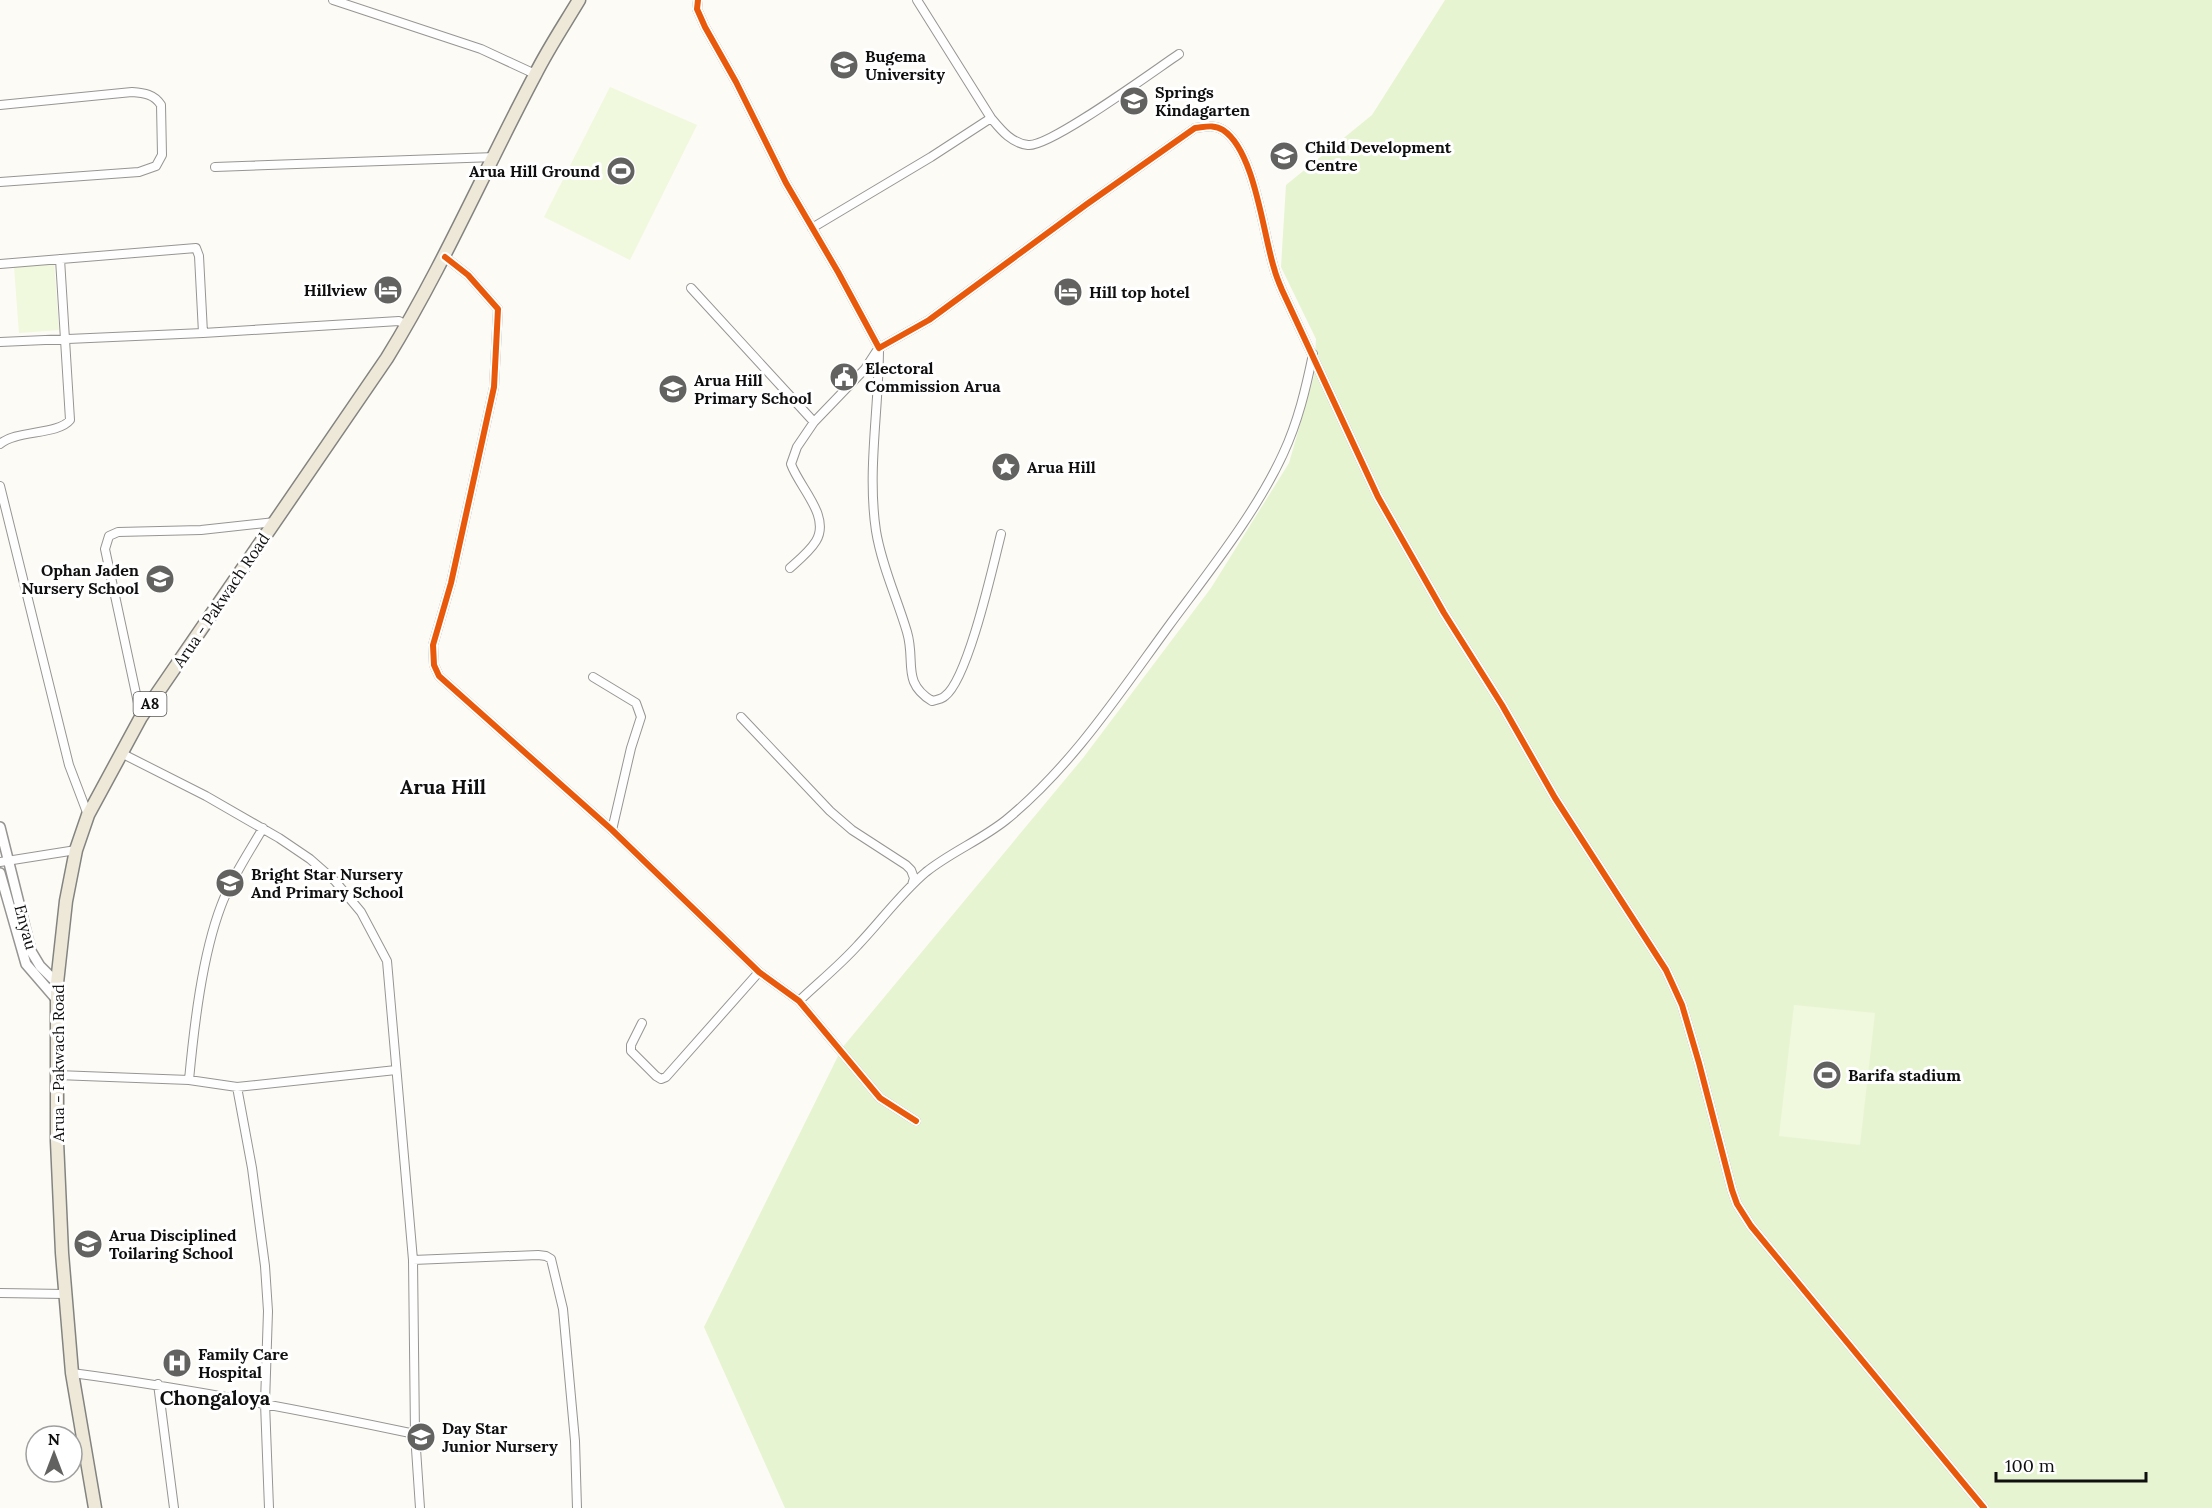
<svg xmlns="http://www.w3.org/2000/svg" width="2212" height="1508" font-family="Lora,serif">
<rect width="100%" height="100%" fill="#fcfbf5"/>
<path fill="#e7f4d2" d="M1445 0H2212V1508H785L704 1327 842 1048 1083 758 1211 588 1289 463 1314 376 1316 339 1281 267 1286 185 1372 115Z"/>
<path fill="#f0f8dd" d="M610 87 697 125 630 260 544 217Z
M54 263 59 330 19 333 14 266Z
M1794 1005 1875 1013 1860 1145 1779 1136Z"/>
<g fill="none" stroke-linecap="round" stroke-linejoin="round">
<g stroke="#969593" stroke-width="10">
<path id="minor" d="M333 0 481 49 535 74
M698 0 697 9 705 27 736 82 786 183 838 272 879 348 929 320 1087 204 1195 128C1205 127 1214 124 1223 130 1255 151 1263 234 1274 268 1276 276 1279 283 1282 290L1378 497 1444 613 1502 705 1555 798 1666 970 1682 1005 1699 1063 1732 1190 1737 1204 1751 1226 1984 1508
M917 0 991 118C1001 130 1011 143 1028 145 1049 148 1155 70 1179 54
M0 105 132 92C144 93 154 94 161 105L162 155 156 166 139 172 0 182
M215 167 495 157
M812 228 931 157 991 118
M445 257 468 275 498 309 494 387 451 583 433 645 434 665 439 676 612 830 759 972 799 1001 880 1098 916 1121
M0 264 196 248 199 256 203 333
M691 288 814 422 865 369 878 349
M0 342 203 333 399 321 407 326
M879 348C879 409 867 471 876 531 882 567 897 598 907 632 916 662 901 682 932 701 937 700 942 699 945 696 968 679 993 566 1001 534
M0 444C16 430 58 435 70 420L60 259
M0 486 69 765 88 815
M790 568C799 560 810 551 816 541 831 516 799 487 791 464L797 447 814 422
M593 677 636 703 641 717 631 748 612 830
M141 717 105 549 109 536 118 532 201 530 275 522
M741 717 830 811 852 830 906 865 911 870 914 878 912 885
M121 753 206 796 279 838 310 859 335 881 361 912 387 961 413 1260 415 1434 420 1508
M0 862 76 850
M799 1001C819 982 840 965 858 945 881 921 901 893 926 872 951 852 981 840 1006 820 1071 767 1119 694 1168 627 1207 574 1256 513 1283 454 1298 422 1306 388 1313 354
M642 1023 631 1045V1051L656 1076 661 1079 666 1077 759 972
M57 1075 189 1080 237 1087 396 1070
M189 1080C194 1027 202 956 221 906 231 879 248 854 263 828
M237 1087 252 1168 265 1266 268 1311 265 1403 269 1508
M413 1260 538 1255 546 1256 551 1259 563 1309 575 1441 577 1508
M0 1293 65 1294
M72 1373C187 1388 301 1410 415 1434
M158 1384 174 1508"/>
</g>
<g stroke="#969593" stroke-width="12">
<path id="tertiary" d="M0 827 31 951 40 966 57 983
M0 873 26 964 57 1000"/>
</g>
<g stroke="#838380" stroke-width="15">
<path id="primary" d="M95 1508 72 1373 62 1253 57 1141V983L66 901 76 850 88 815 141 717 387 358C443 267 485 169 535 75 548 49 564 25 579 0"/>
</g>
<use href="#minor" stroke="#fffefe" stroke-width="8"/>
<use href="#tertiary" stroke="#fffefe" stroke-width="9"/>
<use href="#primary" stroke="#eee8d9" stroke-width="12"/>
<g stroke="#fff" stroke-width="10">
<path id="cycleway" d="M698 0 697 9 705 27 736 82 786 183 838 272 879 348 929 320 1087 204 1195 128C1205 127 1214 124 1223 130 1255 151 1263 234 1274 268 1276 276 1279 283 1282 290L1378 497 1444 613 1502 705 1555 798 1666 970 1682 1005 1699 1063 1732 1190 1737 1204 1751 1226 1984 1508
M445 257 468 275 498 309 494 387 451 583 433 645 434 665 439 676 612 830 759 972 799 1001 880 1098 916 1121"/>
</g>
<use href="#cycleway" stroke="#e8590c" stroke-width="6"/>
</g>
<defs>
<g id="university-disc" transform="scale(1.5)"><circle r="9.5" fill="#626260" stroke="#fff"/><path d="M0-5L7-2L0 1L-7-2ZM-4 1L0 2.5L4 1V4Q0 6-4 4Z" fill="#fff"/></g>
<g id="school-disc" transform="scale(1.5)"><circle r="9.5" fill="#626260" stroke="#fff"/><path d="M0-5L7-2L0 1L-7-2ZM-4 1L0 2.5L4 1V4Q0 6-4 4Z" fill="#fff"/></g>
<g id="stadium-disc" transform="scale(1.5)"><circle r="9.5" fill="#626260" stroke="#fff"/><path d="M0-5a6.5 5 0 1 0 0 10a6.5 5 0 1 0 0-10ZM-3.5-1.8h7v3.6h-7Z" fill="#fff"/></g>
<g id="hotel-disc" transform="scale(1.5)"><circle r="9.5" fill="#626260" stroke="#fff"/><path d="M-6-4.5h1.5V1H6V5H4.5V3h-9V5H-6ZM-4 0a1.8 1.8 0 1 1 3.6 0ZM.5 0V-2.5h3Q6-2.5 6 0Z" fill="#fff"/></g>
<g id="civic-disc" transform="scale(1.5)"><circle r="9.5" fill="#626260" stroke="#fff"/><path d="M-.6-6.5H3V-4.5H.6V-3L4-1V1h2V6H-6V1h2V-1L-.6-3ZM-1.2 2.5V6h2.4V2.5Z" fill="#fff"/></g>
<g id="sight-disc" transform="scale(1.5)"><circle r="9.5" fill="#626260" stroke="#fff"/><path d="M0-6L1.8-2.2L6-1.7L2.9 1.2L3.7 5.4L0 3.3L-3.7 5.4L-2.9 1.2L-6-1.7L-1.8-2.2Z" fill="#fff"/></g>
<g id="hospital-disc" transform="scale(1.5)"><circle r="9.5" fill="#626260" stroke="#fff"/><path d="M-5-5h3v3.5h4V-5h3V5h-3V1.5h-4V5h-3Z" fill="#fff"/></g>
</defs>
<g fill-rule="evenodd">
<use href="#university-disc" x="844" y="65"/>
<use href="#school-disc" x="1134" y="101"/>
<use href="#school-disc" x="1284" y="156"/>
<use href="#stadium-disc" x="621" y="171"/>
<use href="#hotel-disc" x="388" y="290"/>
<use href="#hotel-disc" x="1068" y="292"/>
<use href="#civic-disc" x="844" y="377"/>
<use href="#school-disc" x="673" y="389"/>
<use href="#sight-disc" x="1006" y="467"/>
<use href="#school-disc" x="160" y="579"/>
<use href="#school-disc" x="230" y="883"/>
<use href="#stadium-disc" x="1827" y="1075"/>
<use href="#school-disc" x="88" y="1244"/>
<use href="#hospital-disc" x="177" y="1363"/>
<use href="#school-disc" x="421" y="1437"/>
</g>
<g text-anchor="middle" stroke-width="6" stroke-linejoin="round" paint-order="stroke">
<rect fill="#fff" stroke="#575757" stroke-width="1.5" x="133.5" y="692" width="33" height="24" rx="4.5"/>
<g font-size="15" font-weight="bold" fill="#0f0f0f">
<text x="150" y="709">A8</text>
</g>
<g font-size="16" font-weight="bold" fill="#0f0f0f" stroke="#fff" text-anchor="start">
<text x="865" y="62">Bugema<tspan x="865" dy="18">University</tspan></text>
<text x="1155" y="98">Springs<tspan x="1155" dy="18">Kindagarten</tspan></text>
<text x="1305" y="153">Child Development<tspan x="1305" dy="18">Centre</tspan></text>
<text x="600" y="177" text-anchor="end">Arua Hill Ground</text>
<text x="367" y="296" text-anchor="end">Hillview</text>
<text x="1089" y="298">Hill top hotel</text>
<text x="865" y="374">Electoral<tspan x="865" dy="18">Commission Arua</tspan></text>
<text x="694" y="386">Arua Hill<tspan x="694" dy="18">Primary School</tspan></text>
<text x="1027" y="473">Arua Hill</text>
<text x="139" y="576" text-anchor="end">Ophan Jaden<tspan x="139" dy="18">Nursery School</tspan></text>
<text x="251" y="880">Bright Star Nursery<tspan x="251" dy="18">And Primary School</tspan></text>
<text x="1848" y="1081">Barifa stadium</text>
<text x="109" y="1241">Arua Disciplined<tspan x="109" dy="18">Toilaring School</tspan></text>
<text x="198" y="1360">Family Care<tspan x="198" dy="18">Hospital</tspan></text>
<text x="442" y="1434">Day Star<tspan x="442" dy="18">Junior Nursery</tspan></text>
</g>
<g font-size="16" fill="#0f0f0f" stroke="#fff">
<text transform="translate(221 600) rotate(-56)" y="6">Arua - Pakwach Road</text>
<text transform="translate(26 927) rotate(75)" y="6">Enyau</text>
<text transform="translate(58 1063) rotate(-90)" y="6">Arua - Pakwach Road</text>
</g>
<g font-size="20" font-weight="bold" fill="#0f0f0f" stroke="#fff">
<text x="443" y="794">Arua Hill</text>
<text x="215" y="1405">Chongaloya</text>
</g>
</g>
<g transform="translate(54 1454)"><circle r="28" fill="#ffffff" stroke="#9f9f9f" stroke-width="1.5"/>
<path d="M0-4.5L10 22L0 15L-10 22Z" fill="#626260"/>
<text y="-9" font-size="16" font-weight="bold" text-anchor="middle" fill="#0f0f0f">N</text>
</g>
<path d="M1996 1472v9h150v-9" fill="none" stroke="#0f0f0f" stroke-width="3"/>
<text x="2005" y="1472" font-size="18" fill="#0f0f0f" stroke="#ffffff" stroke-width="4.5" paint-order="stroke">100 m</text>
</svg>
